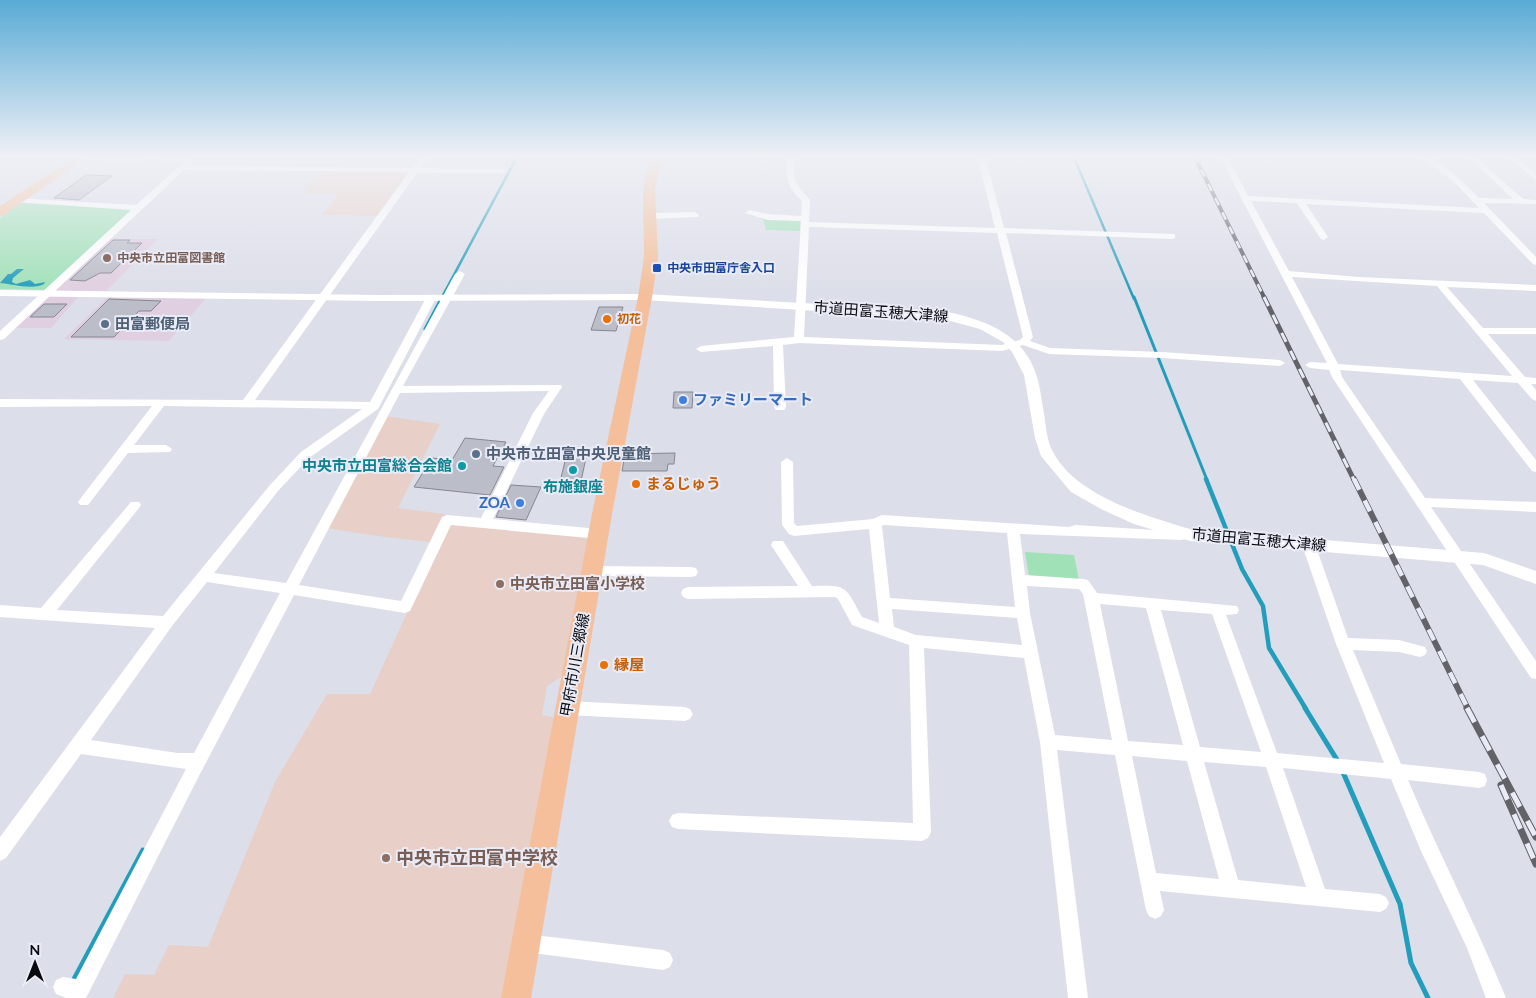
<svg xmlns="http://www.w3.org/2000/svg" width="1536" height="998" font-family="Lato,'Noto Sans JP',sans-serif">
<rect width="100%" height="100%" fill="#dcdee9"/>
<path fill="#e0cfe0" d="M106 239H158L106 291 51 290Z
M46 296H79L51 328H13Z
M108 297 205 299 169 341 64 339Z"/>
<path fill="#e8cfc7" d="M321 170 414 171 383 216 322 215 338 194 303 193Z
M385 416 440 424 398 508 444 514 450 524 591 536 562 676 547 686 542 715 555 718 502 998H113L125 974 154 975 169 945 208 947 275 782 327 694H370L439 543 378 536 326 528Z"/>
<path fill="#a0e1b8" d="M524 155H599L595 161 524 156Z
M21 203 135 209 46 290 0 289V218Z
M763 218 800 221V231L766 230Z
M1025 552 1074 555 1079 580 1029 577Z"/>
<path fill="#229dbb" d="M17 269H24L13 278 12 282 16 284 30 280 35 284 45 282 44 284C34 290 11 284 0 283L8 274H11Z"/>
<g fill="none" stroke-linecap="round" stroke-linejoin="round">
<path stroke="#229dbb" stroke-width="2.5" d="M1073 155 1134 299
M441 299 518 155"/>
<path stroke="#229dbb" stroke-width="3" d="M1134 297 1207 480
M425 329 442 297"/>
<path stroke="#229dbb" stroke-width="4.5" d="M1206 479 1242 569 1263 606 1269 648 1306 709"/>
<path stroke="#229dbb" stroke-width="5" d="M1305 708 1339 763
M1342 770 1400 904 1411 963 1428 998
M72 983 143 850"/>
</g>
<path fill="#bbbdc8" stroke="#868792" d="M86 175 112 176 79 200 54 198Z
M113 240H130L127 243H142L111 273H100L85 281 70 280Z
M109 299 161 301 151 311H139L114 337H71Z
M44 304H67L54 317H30Z
M599 307H623L616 331 591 330Z
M674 392H693L692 408H673Z
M465 438 506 442 493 466 504 467 490 495 414 487 432 458 452 460Z
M567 453H587L580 486H559Z
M675 453 674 464H668L667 471H622L625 454Z
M511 485 541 487 526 520 496 517Z"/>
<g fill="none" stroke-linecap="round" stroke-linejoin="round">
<path fill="#fff" fill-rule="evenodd" d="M65 155H85L86 156C81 160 70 159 65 155Z
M149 155 190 157 194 161 189 166 413 168 422 155H430L421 168 504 169 508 171 504 173H417L255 400 370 402 426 298 431 295 436 298 378 409 309 458 278 491 214 573 286 583 455 274 460 271 465 274 403 386 561 385 562 387 544 414 493 519 599 529 604 531 605 534 604 537 599 539 451 525 410 611 405 613 294 595 200 774 86 998H66L56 994 53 987 56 980 63 977 76 979 186 769 81 754 6 858 0 861V837L155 628 0 617V605L41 608 131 502H139L141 505 139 508 57 610 163 616 270 485 301 452 362 409 164 406 134 445H166L172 449 170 452 128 453 88 505H80L78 502 80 499 152 406 0 407V399L243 400 409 172 184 170 4 339 0 340V331L131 210 17 202 13 200 14 198 136 205 185 161H161ZM549 391 533 413 481 518 447 515 442 517 401 601 299 585 400 393ZM207 582 280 593 194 753H178L91 740 172 626Z
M788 155H796C792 181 793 181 810 200L809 222 995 228 977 155H985L1004 228 1175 234V238L1172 239 1006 233 1033 337 1030 341 1050 348 1162 352 1280 360 1285 363 1280 366 1162 358 1049 354 1023 345 1002 351 799 343 783 345 786 407 784 410H776L774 407 773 346 701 352 696 349 701 346 794 337 801 221 768 220 745 213 749 210 768 214 801 216 802 201C786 187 785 175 788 155ZM809 227 997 233 1023 337 1020 340 1002 345 804 337Z
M1219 155H1227L1248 196 1479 208 1454 182 1417 155C1436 153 1465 184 1479 198L1513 199 1466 155H1474L1523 199 1536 200V204L1484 203 1536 257V265L1533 264 1484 213 1306 204 1328 237 1324 240 1321 239 1297 203 1251 201 1289 271 1359 277 1536 285V291L1447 287 1483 328H1536V334H1488L1525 377 1536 378V384H1531L1536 390V401L1532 399 1518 383 1473 380 1536 460V472L1532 471 1460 379 1340 370 1342 377 1425 498 1536 502V512L1431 507 1536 661V679L1531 678 1332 377 1329 370 1310 368 1305 365 1310 362 1327 363ZM1292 277 1437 286 1512 376 1338 364Z
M1506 155H1514L1536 174V180Z
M695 212 699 215 698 217 649 219 645 216 649 213Z
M787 458 793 462 794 523 797 526 873 519 882 515 1069 527 1075 525 1187 532 1189 535 1187 538 1182 540 1020 534 1025 575 1083 579 1088 580 1097 593 1237 606 1239 610 1237 614 1226 615 1277 753 1384 763 1336 644 1302 545 1304 541H1314L1348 638 1399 640 1425 647 1427 651 1425 655 1420 657 1399 652 1353 650 1401 764 1479 772 1485 774 1487 780 1485 786 1479 788 1408 780C1439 854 1476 924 1506 998H1486L1467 948 1421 851 1391 779 1283 768 1325 889 1380 894 1386 897 1389 903 1386 909 1380 912 1160 891 1164 910 1161 916 1155 919 1149 916 1146 910 1115 755 1057 750 1088 998H1068L1040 742 1024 658 924 648 931 832 928 838 922 841 678 829 672 827 669 821 672 815 678 813 913 823 909 645 852 625 838 599 835 597 688 599 683 597 681 593 683 589 688 587 798 586 771 545 773 541H783L812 586C848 585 845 586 862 617L879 623 869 529 794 536 789 534 782 525 781 462ZM884 525 1007 533 1015 607 890 598 882 526ZM1027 586 1079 589 1083 594 1112 740 1055 735 1030 613ZM1100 604 1146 608 1183 745 1128 741ZM892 609 1017 618 1022 645 916 635 894 627ZM1161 610 1212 614 1261 752 1200 747ZM1132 756 1187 761 1219 879 1156 873ZM1204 762 1266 767 1306 887 1238 880Z
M592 566 691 567 696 568 698 572 696 576 691 577 592 576 587 575 585 571 587 567Z
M568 701 685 707 690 709 693 714 690 719 685 721 568 715 563 713 560 708 563 703Z
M525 934 663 950 670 953 673 960 670 967 663 970 525 952 518 950 516 943 518 936Z"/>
<path fill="#fff" fill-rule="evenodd" d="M78 155H160C148 165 99 159 82 159L79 158Z
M0 290 380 295 645 294 943 311C982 319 1022 332 1036 374 1040 385 1041 397 1043 408 1046 422 1046 440 1053 452 1076 496 1146 516 1190 529L1484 553 1536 571V584L1483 565 1190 541 1134 524 1101 509 1071 492 1041 456 1035 438 1024 375 1012 352 1003 342 980 329 943 319 645 300 380 301 0 296Z"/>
<path fill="#f4bf9a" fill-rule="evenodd" d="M77 155H90L4 215 0 216V206Z
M650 155H662L655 189 658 258 652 297 612 514 531 998H501L592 514 638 297 644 258 643 189Z"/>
<g stroke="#616369" stroke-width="4">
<path id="rail-far3" d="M1194 155 1265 299"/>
</g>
<g stroke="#616369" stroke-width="5">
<path id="rail-far2" d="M1264 297 1354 480"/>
</g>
<g stroke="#616369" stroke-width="6">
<path id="rail-far1" d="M1354 479 1468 709"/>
</g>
<g stroke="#616369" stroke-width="7">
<path id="rail" d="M1467 708 1536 837
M1501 785 1536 864"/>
</g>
<use href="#rail-far3" stroke="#e9ebf6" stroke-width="2.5" stroke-dasharray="8" stroke-linecap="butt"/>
<use href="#rail-far2" stroke="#e9ebf6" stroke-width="3" stroke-dasharray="10" stroke-linecap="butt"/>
<use href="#rail-far1" stroke="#e9ebf6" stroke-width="4.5" stroke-dasharray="12" stroke-linecap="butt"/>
<use href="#rail" stroke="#e9ebf6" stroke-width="5" stroke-dasharray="16" stroke-linecap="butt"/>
</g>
<linearGradient id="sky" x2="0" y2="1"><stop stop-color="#59abd6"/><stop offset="0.53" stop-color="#eff0f5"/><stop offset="1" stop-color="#eff0f5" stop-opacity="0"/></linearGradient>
<rect width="1536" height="294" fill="url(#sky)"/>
<g fill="#8d6e63" stroke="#e9ebf6" stroke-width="2">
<circle cx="107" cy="258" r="5"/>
<circle cx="500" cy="584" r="5"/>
<circle cx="386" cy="858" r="5"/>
</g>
<rect fill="#1a4fb4" stroke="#e9ebf6" stroke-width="2" x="652" y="263" width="10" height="10" rx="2.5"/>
<g fill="#e8710a" stroke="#e9ebf6" stroke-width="2">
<circle cx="607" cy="319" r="5"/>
<circle cx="636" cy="484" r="5"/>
<circle cx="604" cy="665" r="5"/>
</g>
<g fill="#5c6f8a" stroke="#e9ebf6" stroke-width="2">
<circle cx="105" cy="324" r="5"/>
<circle cx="476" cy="454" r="5"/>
</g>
<g fill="#3f7fe0" stroke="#e9ebf6" stroke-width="2">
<circle cx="683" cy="400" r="5"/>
<circle cx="520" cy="503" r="5"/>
</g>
<g fill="#0f9aa8" stroke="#e9ebf6" stroke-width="2">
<circle cx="462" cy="466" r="5"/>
<circle cx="573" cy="470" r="5"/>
</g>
<g text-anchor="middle" stroke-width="4" stroke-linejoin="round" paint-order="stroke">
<g font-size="12" font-weight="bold" fill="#785e54" stroke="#e9ebf6" text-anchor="start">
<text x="117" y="262">中央市立田富図書館</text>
</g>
<g font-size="12" font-weight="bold" fill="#164399" stroke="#e9ebf6" text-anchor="start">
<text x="667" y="272">中央市田富庁舎入口</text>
</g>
<g font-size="12" font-weight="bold" fill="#c56008" stroke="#e9ebf6" text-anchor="start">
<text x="617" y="323">初花</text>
</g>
<g font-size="15" fill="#0a0b0f" stroke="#e9ebf6">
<text transform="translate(881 312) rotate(4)" y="5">市道田富玉穂大津線</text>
<text transform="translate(1259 540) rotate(5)" y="5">市道田富玉穂大津線</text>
<text transform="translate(575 665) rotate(-80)" y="5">甲府市川三郷線</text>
</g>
<g font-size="15" font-weight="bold" fill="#4e5e75" stroke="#e9ebf6" text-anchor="start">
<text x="115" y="329">田富郵便局</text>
<text x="486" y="459">中央市立田富中央児童館</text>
</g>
<g font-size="15" font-weight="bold" fill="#366cbe" stroke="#e9ebf6" text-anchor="start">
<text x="693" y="405">ファミリーマート</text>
<text x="510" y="508" text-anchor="end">ZOA</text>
</g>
<g font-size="15" font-weight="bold" fill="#0d838f" stroke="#e9ebf6" text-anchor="end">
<text x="452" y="471">中央市立田富総合会館</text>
<text x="573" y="492" text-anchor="middle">布施銀座</text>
</g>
<g font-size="15" font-weight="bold" fill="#c56008" stroke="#e9ebf6" text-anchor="start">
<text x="646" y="489">まるじゅう</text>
<text x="614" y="670">縁屋</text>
</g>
<g font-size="15" font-weight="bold" fill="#785e54" stroke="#e9ebf6" text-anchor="start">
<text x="510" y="589">中央市立田富小学校</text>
</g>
<g font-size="18" font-weight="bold" fill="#785e54" stroke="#e9ebf6" text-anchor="start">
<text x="396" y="864">中央市立田富中学校</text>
</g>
</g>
<g transform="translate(35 963)" stroke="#e9ebf6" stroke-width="4" paint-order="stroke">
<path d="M0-4L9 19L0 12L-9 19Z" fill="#0a0b0f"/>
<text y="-8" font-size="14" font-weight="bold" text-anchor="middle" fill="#0a0b0f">N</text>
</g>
</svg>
